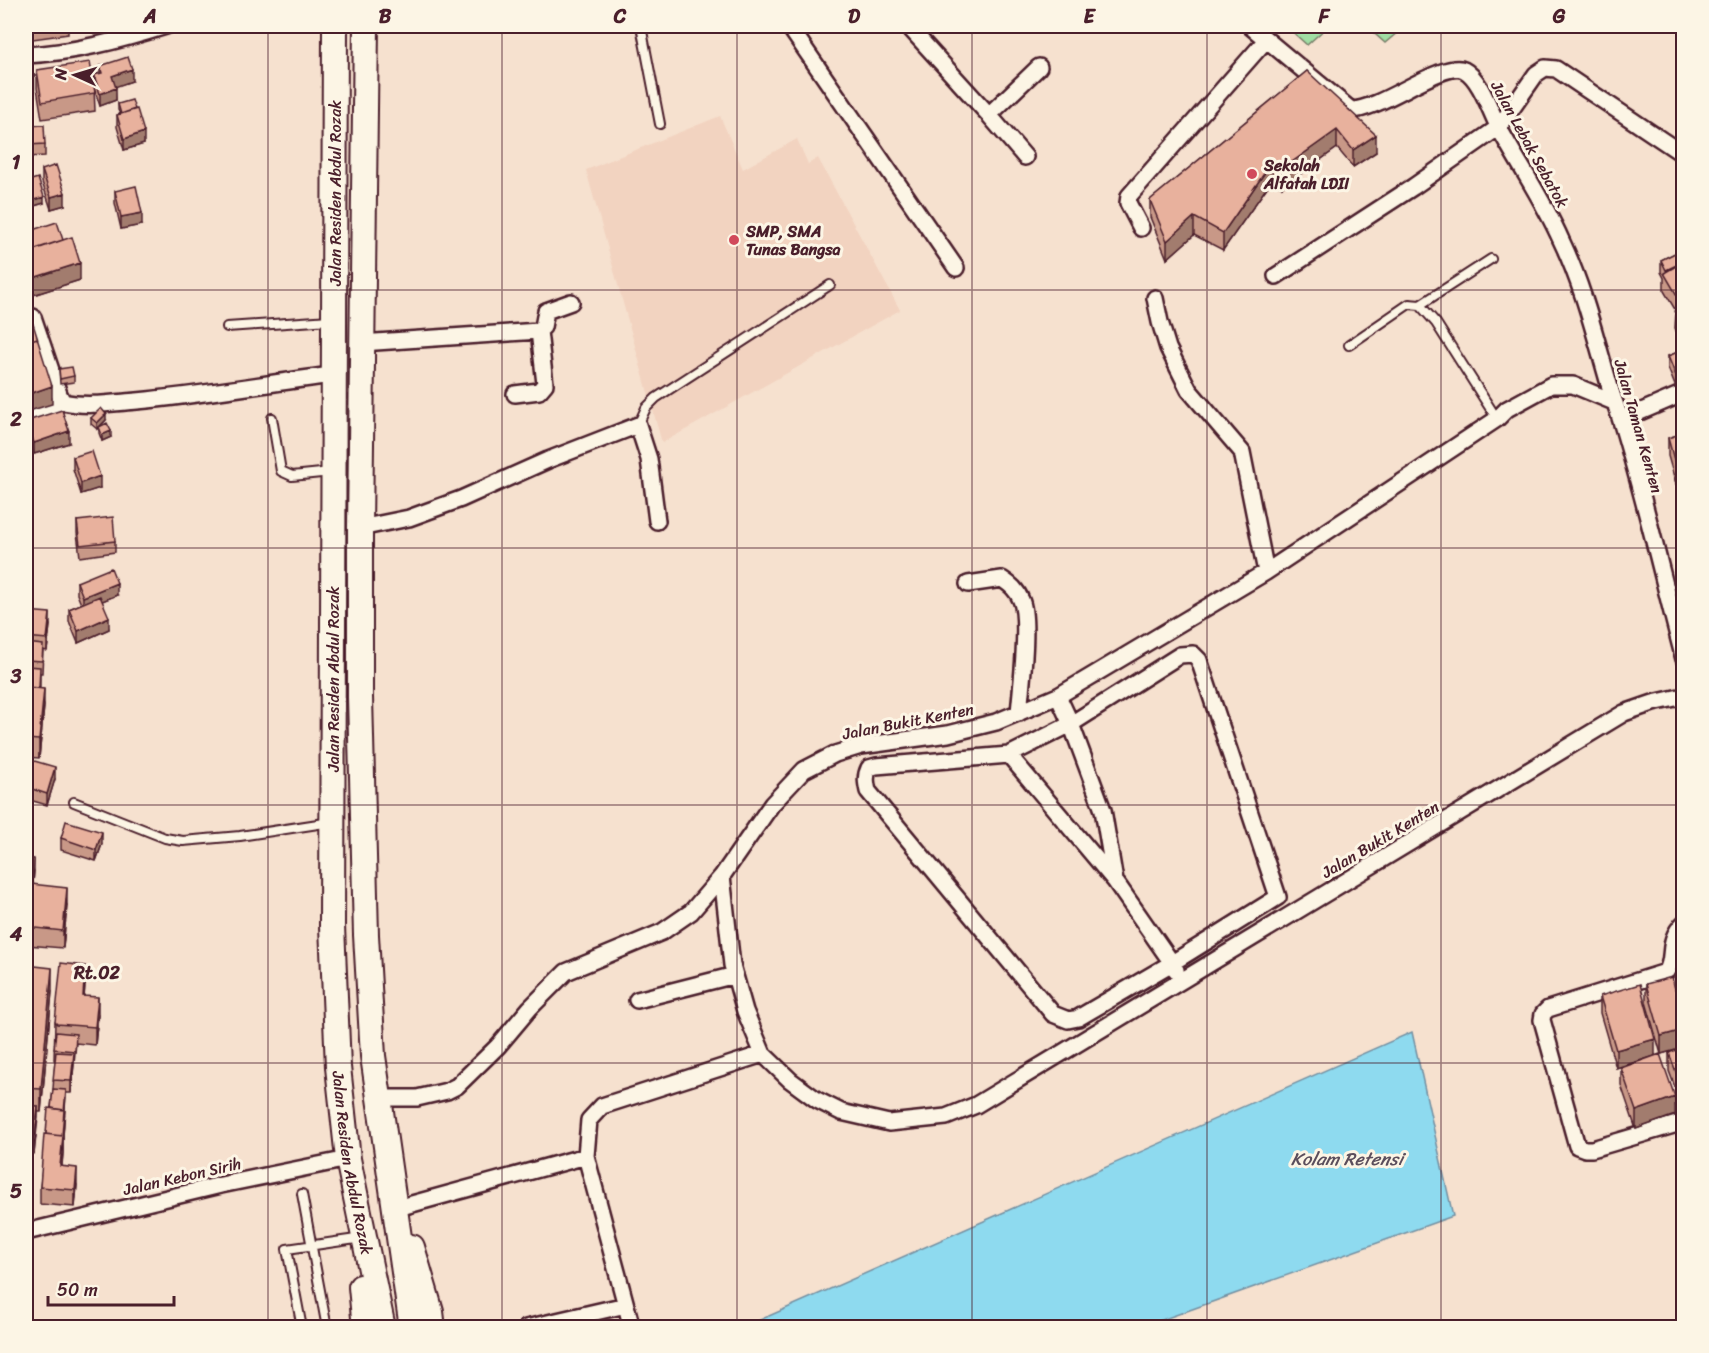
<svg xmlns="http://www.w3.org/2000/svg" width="1709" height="1353" font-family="Sriracha,sans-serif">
<rect width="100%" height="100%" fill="#f6e1cf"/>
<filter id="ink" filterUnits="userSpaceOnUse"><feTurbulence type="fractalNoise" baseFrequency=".0167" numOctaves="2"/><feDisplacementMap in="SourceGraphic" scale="12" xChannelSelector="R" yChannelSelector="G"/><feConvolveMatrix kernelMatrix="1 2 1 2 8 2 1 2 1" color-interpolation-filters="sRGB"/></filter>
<g filter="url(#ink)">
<path fill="#f2d3c0" d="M720 116 743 169 797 139 808 164 818 158 900 310 662 443 586 170Z"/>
<path fill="#a1dea4" stroke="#767e68" stroke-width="1.5" d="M1286 26H1328L1307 45Z
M1366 26H1405L1385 43Z"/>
<path fill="#8edaef" stroke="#738fa1" stroke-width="1.5" d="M1412 1032 1453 1216 1142 1327H744Z"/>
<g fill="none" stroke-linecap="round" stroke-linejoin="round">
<g stroke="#4a1f2b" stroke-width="12">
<path id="service" d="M641 26 660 124
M1420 305 1491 259
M227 327 330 320
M1349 345 1409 304 1420 305 1436 323 1497 419
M272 418 281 471 292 476 331 472
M638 425 646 408 656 398 830 285
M74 802 165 838 183 841 240 836 331 822
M302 1194 327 1328
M302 1328 287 1249 356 1239"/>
</g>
<g stroke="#4a1f2b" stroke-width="20">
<path id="minor" d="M789 26 956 268
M908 26 989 115 1025 157
M1250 26 1351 110C1381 110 1443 60 1464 70 1480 78 1491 113 1499 128 1519 165 1544 201 1561 240 1584 288 1596 340 1611 391 1614 401 1618 411 1621 421 1645 499 1663 580 1684 659
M26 55C73 53 121 40 166 26
M989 115 1039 67
M1141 228 1128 203 1129 196 1266 40
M1276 276 1413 187 1499 127 1536 74 1545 68 1556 69 1684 155
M1155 298 1160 322 1168 348 1189 390 1242 452 1266 572
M33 317 59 394 63 402C87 407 112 403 137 401 202 395 268 383 333 375
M361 343 539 331 543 327 546 311 571 302
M515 394 539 391 545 384 539 331
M1614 402 1573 385H1551L1507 409 1497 419 1266 572 1058 696 996 722 948 734 861 746 835 754 804 770 772 804 722 876 732 965 745 1011 763 1054 790 1080 817 1100 841 1112 889 1123 946 1117 976 1105 1624 713 1653 703 1684 696
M26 417H31L63 402
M1621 420 1684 393
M360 528 409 518 461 499 548 460 638 425 649 459 657 521
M968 584 1002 579C1011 585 1017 590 1021 600 1030 619 1021 689 1019 713
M1058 696 1071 724 1103 810 1115 881
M1009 755 1115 881 1172 963 1078 1018 1068 1020 1053 1014 868 791C866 782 865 776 869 768L876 766Z
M1009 755 1071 724 1180 655 1193 654 1199 660 1278 897 1172 963 1176 970
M1684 923C1665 941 1676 958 1666 972L1548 1009 1543 1014 1542 1020 1577 1146 1585 1149H1592L1684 1122
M637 1000 735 975
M379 1098H417L447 1091 457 1086 498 1046 530 1008 566 972 662 932 691 912 722 876
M401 1207 586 1156
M26 1232 221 1185 348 1159
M526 1328 626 1305
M632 1328 586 1156 589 1120 602 1106 763 1054"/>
</g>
<g stroke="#4a1f2b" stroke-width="28">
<g id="trunk">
<path id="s1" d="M335 26 332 926 338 1067 348 1159 383 1328"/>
<path d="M366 26 360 528V697L366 935 373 1056 412 1328"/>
<path d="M412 1247 431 1312 433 1328"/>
<path d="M361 1287 365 1328"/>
</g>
</g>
<use href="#service" stroke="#fcf5e5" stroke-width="8"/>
<use href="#minor" stroke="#fcf5e5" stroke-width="15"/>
<use href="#trunk" stroke="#fcf5e5" stroke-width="24"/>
</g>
<path fill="#c89887" stroke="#4a1f2b" stroke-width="1.5" d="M26 26H68V34L26 40Z
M100 66 132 81 115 86 116 100 100 106 94 88 95 111 42 119 37 88V70L94 86V75L100 73Z
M1307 71 1376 152 1353 167 1337 148 1282 187 1272 180 1223 250 1194 235 1167 259 1150 217V200Z
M26 74H34V118H26Z
M118 104 144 144 124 150 117 127V115L120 114 118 110Z
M27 126 45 144V156L28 157Z
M42 170 65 205 51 209 42 182Z
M26 179 28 186V181L44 203 34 206 32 200V212L26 214Z
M115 191 142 225 121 229 115 203Z
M26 232 63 240 80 280 33 295 26 270Z
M1683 249V385L1676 388 1668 368V356L1683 350 1675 328 1676 311 1664 291V278L1661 272V260Z
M59 369 74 376V382L60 384Z
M91 418 106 420 97 429 91 424Z
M27 421 69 443 34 454 27 433Z
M99 427 111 437 102 441 99 433Z
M1683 433V482L1676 484 1668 456V438Z
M73 457 100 488 81 494 73 469Z
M77 521 115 541V552L80 557 77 533Z
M77 582 117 595 102 601 109 629 78 643 69 621V609L81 604 77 594Z
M26 611 50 625 47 651 43 650 42 673H40V688L44 706 39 758 26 757Z
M55 779 47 805 26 799V780Z
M61 838 102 844 96 861 61 850Z
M26 858 34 871 33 884 67 905 63 948 27 945V927L30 893H26Z
M26 965 52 991 41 1112H38L34 1154 26 1153Z
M85 984 84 996 98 1015 95 1045 76 1043 71 1093H66L63 1136V1153L62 1166 77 1185 75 1207 40 1204V1187L46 1134 51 1108 53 1089 55 1061 54 1060 55 1022Z
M1646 984 1675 989 1683 987V1108L1669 1071V1053L1682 1048 1661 1054 1646 1002Z
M1600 996 1655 1055 1675 1115 1636 1129 1621 1085V1068L1641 1060 1616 1068 1600 1013Z"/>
<path fill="#a27c6e" stroke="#4a1f2b" stroke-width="1.5" d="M132 69V81L112 88V76Z
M116 88V100L100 106V94Z
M1337 130V148L1282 187V169Z
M144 132V144L124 150V139Z
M1376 135V152L1353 167V150Z
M1272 162V180L1223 250V233Z
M65 193V205L51 209V197Z
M44 197V203L34 206V200Z
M32 200V212L26 214V202Z
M142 213V225L121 229V217Z
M1194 217V235L1167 259V241Z
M80 263V280L33 295V278Z
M1683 373V385L1676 388V376Z
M52 386V404L26 412V395Z
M106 414V420L97 429V423Z
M69 431V443L34 454V443Z
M111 431V437L102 441V435Z
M29 446V457L26 459V447Z
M1683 465V482L1676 484V467Z
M100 476V488L81 494V483Z
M117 583V595L83 609V597Z
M50 613V625L47 651V639Z
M109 617V629L78 643V631Z
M44 689V706L39 758V740Z
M55 767V779L47 805V794Z
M102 832V844L96 861V850Z
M34 859V871L32 893V881Z
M67 888V905L63 948V931Z
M85 966V984L83 1014V996Z
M52 968V991L41 1112V1089Z
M98 997V1015L95 1045V1027Z
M1683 1030V1048L1661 1054V1036Z
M1655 1039V1056L1616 1068V1050Z
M74 1053V1065L71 1093V1081Z
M66 1090V1096L62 1149V1137Z
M1675 1097V1115L1636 1129V1111Z
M38 1106V1118L34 1154V1142Z
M63 1136V1153L60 1184V1166Z
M77 1168V1185L75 1207V1190Z"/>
<path fill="#e8b19d" stroke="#4a1f2b" stroke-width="1.5" d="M128 57 132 69 112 76 116 88 100 94 94 75 102 73 100 66Z
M90 62 95 93 42 102 37 70Z
M1307 71 1376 135 1353 150 1337 130 1282 169 1272 162 1223 233 1194 217 1167 241 1150 200Z
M26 74H34V107L26 106Z
M132 100 135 109 121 114 118 104Z
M137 109 144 132 124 139 117 115Z
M44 125 45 144 28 145 27 126Z
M56 165 65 193 51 197 42 170Z
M38 178 44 197 34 200 28 181Z
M26 179 32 200 26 202Z
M136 186 142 213 121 217 115 191Z
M57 222 63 240 28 252 26 245V232Z
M72 237 80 263 33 278 26 252Z
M1683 249V262L1666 270 1661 260Z
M1683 262V304H1682L1664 273Z
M1683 307V333L1675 311Z
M33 324 38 340 37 338 26 342V327Z
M37 338 52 386 26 395V342Z
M1683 350V373L1676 376 1668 356Z
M72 367 74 376 60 379 59 369Z
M101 408 106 414 97 423 91 418Z
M62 410 69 431 34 443 27 421Z
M107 423 111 431 102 435 99 427Z
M26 433 29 446 26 447Z
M1683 433V465L1676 467 1668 438Z
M92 451 100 476 81 483 73 457Z
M113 517 115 541 80 545 77 521Z
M111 568 117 583 83 597 77 582Z
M100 596 109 617 78 631 69 609Z
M26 611 50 613 47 639 26 637Z
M26 643 43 645 42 661 26 660Z
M26 666 40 667 39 688 26 687Z
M26 687 44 689 39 740 26 739 27 711H26Z
M31 760 55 767 47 794 26 787V780Z
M66 821 102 832 96 850 61 838Z
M26 858 34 859 32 881H26Z
M31 884 67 888 63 931 27 927Z
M61 963 85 966 83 996 98 997 95 1027 57 1024 55 1022Z
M26 965 52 968 41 1089 26 1088Z
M1672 977 1675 989 1683 987V1030L1661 1036 1646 984Z
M1640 984 1655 1039 1616 1050 1600 996Z
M56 1032 76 1034 75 1051 54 1049Z
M1683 1047V1091L1669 1053Z
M56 1052 74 1053 71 1081 53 1080Z
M1660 1054 1675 1097 1636 1111 1621 1068Z
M53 1089 66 1090 64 1112V1110L51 1108Z
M26 1105 38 1106 34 1142 26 1141Z
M48 1108 64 1110 62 1136 46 1134Z
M44 1134 63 1136 60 1166 77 1168 75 1190 40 1187Z"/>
</g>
<path fill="none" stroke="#4a1f2b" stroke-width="1.5" stroke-opacity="0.55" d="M268 26V1328M502 26V1328M737 26V1328M972 26V1328M1207 26V1328M1441 26V1328M26 290H1684M26 548H1684M26 805H1684M26 1063H1684"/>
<g fill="#d1495b" stroke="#fcf5e5" stroke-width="2">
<circle cx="1252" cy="174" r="6"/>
<circle cx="734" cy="240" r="6"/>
</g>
<g text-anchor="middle" stroke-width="6" stroke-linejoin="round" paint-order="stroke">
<g font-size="16" fill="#4a1f2b" stroke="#fcf5e5">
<text transform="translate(1530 144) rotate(61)" y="6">Jalan Lebak Sebatok</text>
<text transform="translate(335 193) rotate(-90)" y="6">Jalan Residen Abdul Rozak</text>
<text transform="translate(1639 426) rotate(74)" y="6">Jalan Taman Kenten</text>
<text transform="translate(333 679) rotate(-90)" y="6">Jalan Residen Abdul Rozak</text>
<text transform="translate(908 721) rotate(-11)" y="6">Jalan Bukit Kenten</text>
<text transform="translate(1380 839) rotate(-31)" y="6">Jalan Bukit Kenten</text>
<text dy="6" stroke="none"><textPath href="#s1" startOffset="1138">Jalan Residen Abdul Rozak</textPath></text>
<text transform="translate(182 1176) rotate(-13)" y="6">Jalan Kebon Sirih</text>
</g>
<g font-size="16" font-weight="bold" fill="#4a1f2b" stroke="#fcf5e5" text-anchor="start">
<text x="1264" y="171">Sekolah<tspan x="1264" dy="18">Alfatah LDII</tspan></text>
<text x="746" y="237">SMP, SMA<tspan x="746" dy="18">Tunas Bangsa</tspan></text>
</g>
<g font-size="18" font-weight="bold" fill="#4a1f2b" stroke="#fcf5e5">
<text x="97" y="979">Rt.02</text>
</g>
<g font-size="18" font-style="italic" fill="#5b4e5c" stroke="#fcf5e5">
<text x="1347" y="1165">Kolam Retensi</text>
</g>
</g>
<rect width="1709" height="1353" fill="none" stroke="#fcf5e5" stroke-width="66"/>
<g transform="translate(75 75) rotate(274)" stroke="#fcf5e5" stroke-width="4.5" paint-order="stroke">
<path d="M0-4.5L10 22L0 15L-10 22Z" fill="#4a1f2b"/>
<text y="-9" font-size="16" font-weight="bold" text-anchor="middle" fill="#4a1f2b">N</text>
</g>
<path d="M48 1296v9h126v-9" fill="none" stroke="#4a1f2b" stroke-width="3"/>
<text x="57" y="1296" font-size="18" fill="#4a1f2b" stroke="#fcf5e5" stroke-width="4.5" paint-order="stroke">50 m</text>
<rect x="33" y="33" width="1643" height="1287" fill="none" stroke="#4a1f2b" stroke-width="2"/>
<g font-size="20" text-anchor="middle" font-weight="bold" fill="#4a1f2b">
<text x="150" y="23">A</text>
<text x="385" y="23">B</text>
<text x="620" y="23">C</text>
<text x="854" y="23">D</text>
<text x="1089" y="23">E</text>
<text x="1324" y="23">F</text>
<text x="1559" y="23">G</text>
<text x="16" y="169">1</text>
<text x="16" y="426">2</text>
<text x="16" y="683">3</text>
<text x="16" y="941">4</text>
<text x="16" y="1198">5</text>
</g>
</svg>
